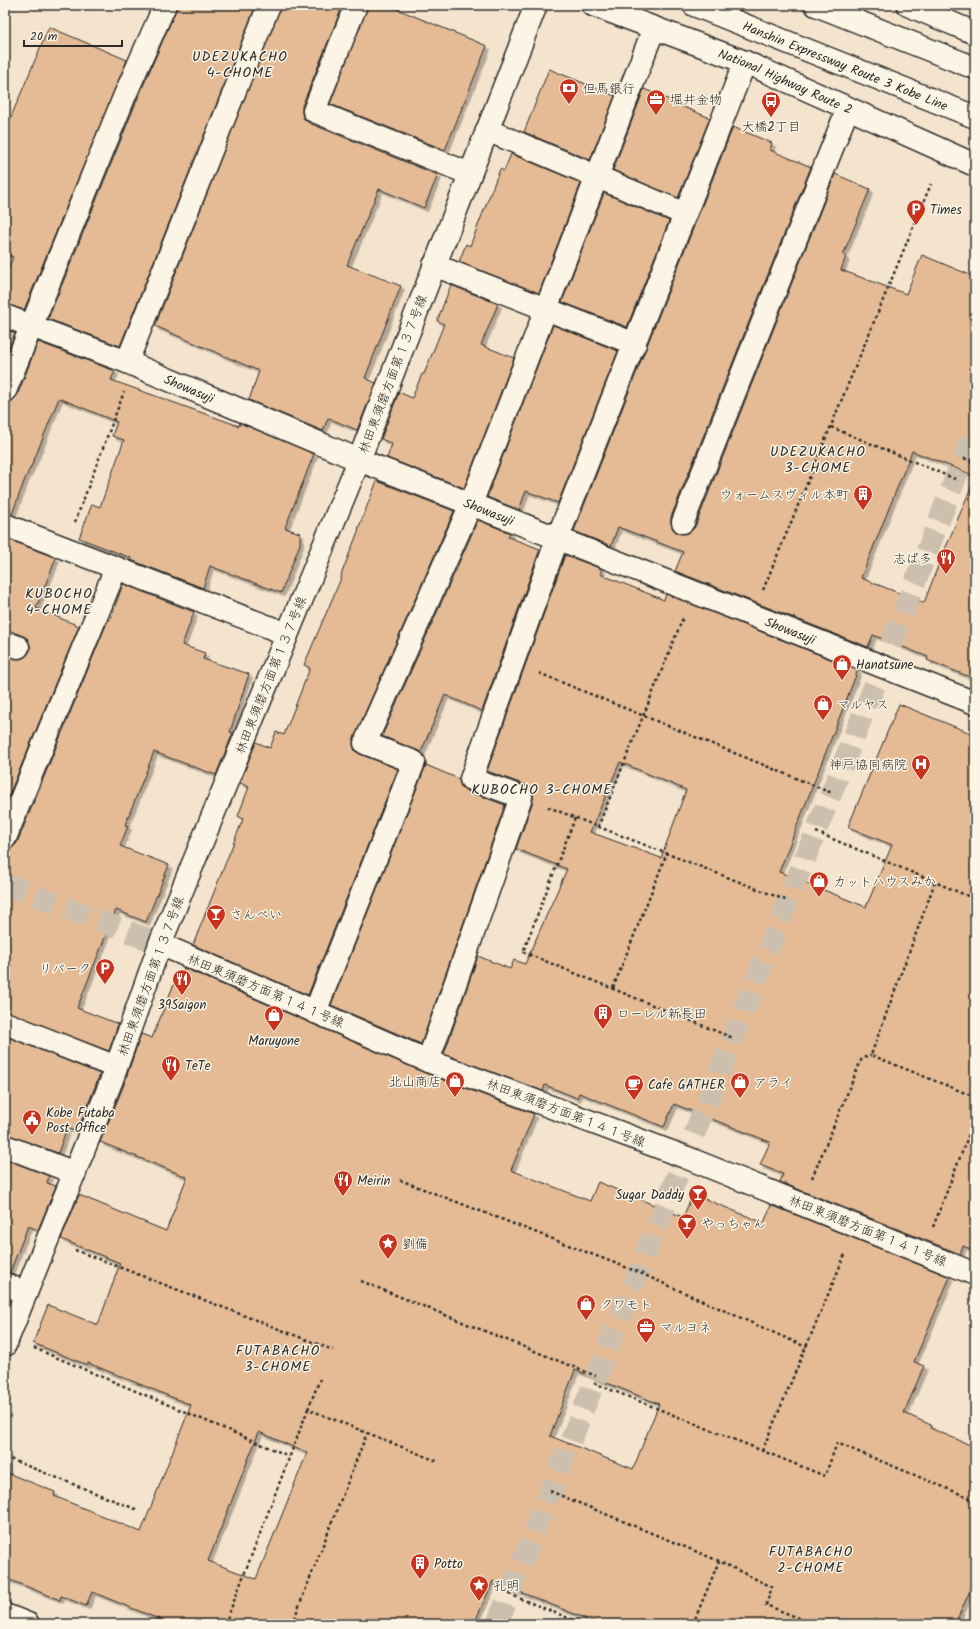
<svg xmlns="http://www.w3.org/2000/svg" width="980" height="1629" font-family="Kalam,'Klee One',sans-serif">
<defs>
<filter id="shadow"><feDropShadow dx="3.5" dy="3.5" stdDeviation="0" flood-color="#0004"/></filter>
</defs>
<rect width="100%" height="100%" fill="#f5e4cd"/>
<filter id="ink" filterUnits="userSpaceOnUse"><feTurbulence type="fractalNoise" baseFrequency=".025" numOctaves="2"/><feDisplacementMap in="SourceGraphic" scale="8" xChannelSelector="R" yChannelSelector="G"/><feConvolveMatrix kernelMatrix="1 2 1 2 8 2 1 2 1" color-interpolation-filters="sRGB"/></filter>
<g filter="url(#ink)">
<path fill="#e4bb94" stroke="#2b2b2b" fill-rule="evenodd" filter="url(#shadow)" d="M177 5H256L120 346 48 319 137 100 176 10Z
M281 5H343L302 106V113L304 119 309 123 438 175 424 208 379 189 347 265 401 286 365 378 376 383 357 430 328 418 323 431 249 400 259 371 155 326Z
M368 5H387L487 46 445 150 330 104Z
M49 27 127 60 24 310 5 304V277L13 257 5 253V131Z
M549 69 615 96 590 160 524 132Z
M644 89 682 105 681 106 710 118 678 198 613 170Z
M733 127 772 143 770 150 811 167 671 517V523L673 529 678 533 684 534 690 532 695 527 835 174 870 189 843 255 846 256 841 270 906 294 922 255 975 277V476L912 451 861 578 924 603 938 566 975 478V679L927 660 928 657 873 635 868 647 675 571 683 552 618 527 611 546 574 531Z
M511 154 581 183 539 293 459 262 466 244 470 246 500 169 504 171Z
M604 193 669 221 627 327 562 302Z
M451 285 498 304 481 345 514 358 464 488 387 458 392 444 381 439 399 392 412 398 422 374H424L444 324 437 321Z
M553 325 618 351 558 503 526 491 519 510 487 497Z
M5 329 15 333 5 358Z
M38 342 115 371 111 380 239 426 240 423 314 454 285 528 300 533V544L281 593 210 566 203 588 131 560V558L79 538 92 504 100 507 124 440 112 436 117 422 59 398 34 460 25 479 12 514 5 513V403L12 401 17 396Z
M377 481 454 511 354 738 353 745 355 751 360 754 398 769 308 995 193 945 243 819 238 816 249 787 240 783 256 742 270 748 276 732 284 735 310 668 304 665 342 576 341 575 359 529H358Z
M478 520 510 533 508 537 540 549 482 711 445 695 421 752 382 736Z
M5 538 56 558 36 608 79 626 5 805V655L20 659 26 656 30 651V645L28 639 23 636 5 630Z
M565 555 602 569 600 574 664 600 666 594 858 670 779 872 866 907 892 845 848 827 899 704 975 735V1251L963 1246 960 1254 780 1182 783 1174 760 1165 770 1142 674 1104 664 1127 579 1093 577 1098 545 1085 543 1091 444 1054 478 956 510 969 514 960 525 964 567 869 516 849 533 801V794L530 789 525 785 487 771ZM620 762 686 790 661 858 590 832Z
M123 584 194 612 182 645 205 653 203 659 249 674 230 732 233 733 216 775 154 752 125 825 128 826 120 846 169 865 146 922 116 910 77 1008 118 1024 109 1051 5 1011V850L12 848 17 843 108 620H110Z
M426 765 459 779 461 787 467 791 505 805 421 1044 331 1005Z
M184 968 423 1072 534 1114 511 1170 590 1201 598 1182 683 1217 693 1194 764 1223 771 1205 950 1277 914 1362 924 1366 904 1413 931 1425 930 1428 975 1447V1580L955 1624H599L493 1581 474 1624H171L92 1592 86 1606 61 1596 60 1600 5 1578V1472L55 1492 54 1496 141 1532 191 1405 88 1363 87 1365 33 1343 48 1305 98 1325 120 1263 61 1239 79 1195 166 1231 187 1177 100 1142 123 1087 141 1034 152 1038 176 979 179 981ZM575 1370 659 1404 633 1469 550 1436ZM259 1432 307 1453 256 1579 208 1561Z
M5 1036 100 1074 77 1132 67 1128 58 1153 5 1134Z
M5 1159 49 1176 47 1183 56 1186 38 1230 28 1226 10 1272H5Z"/>
<g fill="none" stroke-linecap="round" stroke-linejoin="round">
<path stroke="#cdbfad" stroke-width="22" stroke-dasharray="22 11" stroke-linecap="butt" d="M5 884 160 944
M497 1624 882 667 975 428"/>
<g stroke="#2b2b2b" stroke-width="25">
<g id="minor">
<path d="M356 5 314 111 470 174"/>
<path d="M487 130 685 214"/>
<path d="M434 265 635 344"/>
<path id="s1" d="M5 316 127 362 359 460 975 703"/>
<path d="M127 362 269 5"/>
<path d="M5 391 125 95 165 5"/>
<path d="M683 522 848 108"/>
<path d="M5 525 287 634"/>
<path d="M5 642 18 647"/>
<path d="M5 838 116 568"/>
<path d="M160 944 428 1061 685 1157 975 1274"/>
<path d="M315 1012 414 762 365 743 471 504 654 28"/>
<path d="M5 1023 116 1067"/>
<path d="M428 1061 521 797 471 779 558 537 745 62"/>
<path d="M5 1146 75 1173"/>
<path d="M5 1284 26 1293"/>
<path d="M5 1345 111 1082 160 944 359 460 536 5"/>
<path d="M5 1615 28 1624"/>
</g>
</g>
<g stroke="#2b2b2b" stroke-width="25">
<g id="highway">
<path id="s2" d="M593 5 745 62 975 165"/>
<path id="s3" d="M694 5 975 117"/>
<path d="M816 5 975 68"/>
<path d="M908 5 975 33"/>
</g>
</g>
<path stroke="#2b2b2b" stroke-width="2.5" stroke-dasharray="3 3" stroke-linecap="butt" d="M831 427 955 479
M964 458 975 463
M75 522 124 392
M763 590 931 184
M539 673 832 793
M5 680 8 673
M548 807 788 901
M575 818 523 952 733 1038
M598 827 683 618
M816 832 975 899
M935 882 871 1055 975 1097
M613 988 667 853
M812 1178 862 1058 871 1055
M400 1180 638 1272 806 1347
M933 1227 975 1119
M75 1250 333 1350
M361 1281 596 1376
M34 1348 289 1456
M594 1383 825 1476 837 1443 975 1500
M308 1409 320 1379
M762 1451 846 1252
M5 1457 138 1510
M550 1491 719 1561 772 1587 766 1605 814 1624
M509 1594 583 1624
M225 1624 308 1409 439 1462
M292 1624 367 1433
M693 1624 719 1561"/>
<use href="#minor" stroke="#fcf5e5" stroke-width="22"/>
<use href="#highway" stroke="#fcf5e5" stroke-width="22"/>
</g>
</g>
<defs>
<g id="bank-pin" transform="scale(1)"><path d="M0 17L-7.5 6A9.5 9.5 0 1 1 7.5 6Z" fill="#c8321e" stroke="#fcf5e5"/><path d="M-6-4H6V4H-6ZM0-2.3a2.3 2.3 0 1 0 0 4.6a2.3 2.3 0 1 0 0-4.6Z" fill="#fff"/></g>
<g id="office-pin" transform="scale(1)"><path d="M0 17L-7.5 6A9.5 9.5 0 1 1 7.5 6Z" fill="#c8321e" stroke="#fcf5e5"/><path d="M-6-3h4V-5.5h4V-3h4V5H-6ZM-1-4.5V-3h2v-1.5ZM-6 0V1H6V0Z" fill="#fff"/></g>
<g id="bus-pin" transform="scale(1)"><path d="M0 17L-7.5 6A9.5 9.5 0 1 1 7.5 6Z" fill="#c8321e" stroke="#fcf5e5"/><path d="M-5-6H5V4H4V6H2V4H-2V6H-4V4H-5ZM-3.5-4V0h7V-4ZM-3.5 1.2v1.5H-2V1.2ZM2 1.2v1.5H3.5V1.2Z" fill="#fff"/></g>
<g id="parking-pin" transform="scale(1)"><path d="M0 17L-7.5 6A9.5 9.5 0 1 1 7.5 6Z" fill="#c8321e" stroke="#fcf5e5"/><path d="M-3.5-5.5H1a3.5 3.5 0 0 1 0 7H-1V5.5H-3.5ZM-1-3.4V-.6H.8a1.4 1.4 0 0 0 0-2.8Z" fill="#fff"/></g>
<g id="building-pin" transform="scale(1)"><path d="M0 17L-7.5 6A9.5 9.5 0 1 1 7.5 6Z" fill="#c8321e" stroke="#fcf5e5"/><path d="M-4-6H4V6H1V3H-1V6H-4ZM-2.5-4.3h1.7v1.8h-1.7ZM.8-4.3h1.7v1.8H.8ZM-2.5-1h1.7V.8h-1.7ZM.8-1h1.7V.8H.8Z" fill="#fff"/></g>
<g id="restaurant-pin" transform="scale(1)"><path d="M0 17L-7.5 6A9.5 9.5 0 1 1 7.5 6Z" fill="#c8321e" stroke="#fcf5e5"/><path d="M-5-6h1v4h1v-4h1v4h1v-4h1v5L-1.5 .5V6h-2V.5L-5-1ZM5-6V6H3V1.5H1.5Q1.5-4 5-6Z" fill="#fff"/></g>
<g id="shop-pin" transform="scale(1)"><path d="M0 17L-7.5 6A9.5 9.5 0 1 1 7.5 6Z" fill="#c8321e" stroke="#fcf5e5"/><path d="M-5-2.5h2.3a2.7 3.5 0 0 1 5.4 0H5L5.5 6h-11ZM-1.5-2.5h3a1.5 2.3 0 0 0-3 0Z" fill="#fff"/></g>
<g id="hospital-pin" transform="scale(1)"><path d="M0 17L-7.5 6A9.5 9.5 0 1 1 7.5 6Z" fill="#c8321e" stroke="#fcf5e5"/><path d="M-5-5h3v3.5h4V-5h3V5h-3V1.5h-4V5h-3Z" fill="#fff"/></g>
<g id="bar-pin" transform="scale(1)"><path d="M0 17L-7.5 6A9.5 9.5 0 1 1 7.5 6Z" fill="#c8321e" stroke="#fcf5e5"/><path d="M-6-5H6L.8 .8V4.5H3.5V6h-7V4.5H-.8V.8Z" fill="#fff"/></g>
<g id="cafe-pin" transform="scale(1)"><path d="M0 17L-7.5 6A9.5 9.5 0 1 1 7.5 6Z" fill="#c8321e" stroke="#fcf5e5"/><path d="M-5.5-4.5H6V0H3Q3 3.5 0 3.5H-2.5Q-5.5 3.5-5.5 0ZM3-3.2v2h1.7v-2ZM-6 4.5H4V6H-6Z" fill="#fff"/></g>
<g id="civic-pin" transform="scale(1)"><path d="M0 17L-7.5 6A9.5 9.5 0 1 1 7.5 6Z" fill="#c8321e" stroke="#fcf5e5"/><path d="M-.6-6.5H3V-4.5H.6V-3L4-1V1h2V6H-6V1h2V-1L-.6-3ZM-1.2 2.5V6h2.4V2.5Z" fill="#fff"/></g>
<g id="sight-pin" transform="scale(1)"><path d="M0 17L-7.5 6A9.5 9.5 0 1 1 7.5 6Z" fill="#c8321e" stroke="#fcf5e5"/><path d="M0-6L1.8-2.2L6-1.7L2.9 1.2L3.7 5.4L0 3.3L-3.7 5.4L-2.9 1.2L-6-1.7L-1.8-2.2Z" fill="#fff"/></g>
</defs>
<g fill-rule="evenodd">
<use href="#bank-pin" x="569" y="88"/>
<use href="#office-pin" x="656" y="99"/>
<use href="#bus-pin" x="771" y="101"/>
<use href="#parking-pin" x="916" y="209"/>
<use href="#building-pin" x="863" y="494"/>
<use href="#restaurant-pin" x="946" y="558"/>
<use href="#shop-pin" x="842" y="664"/>
<use href="#shop-pin" x="823" y="704"/>
<use href="#hospital-pin" x="921" y="764"/>
<use href="#shop-pin" x="819" y="881"/>
<use href="#bar-pin" x="216" y="914"/>
<use href="#parking-pin" x="105" y="968"/>
<use href="#restaurant-pin" x="182" y="979"/>
<use href="#building-pin" x="603" y="1013"/>
<use href="#shop-pin" x="274" y="1015"/>
<use href="#restaurant-pin" x="171" y="1065"/>
<use href="#shop-pin" x="455" y="1081"/>
<use href="#shop-pin" x="740" y="1082"/>
<use href="#cafe-pin" x="634" y="1084"/>
<use href="#civic-pin" x="32" y="1119"/>
<use href="#restaurant-pin" x="343" y="1180"/>
<use href="#bar-pin" x="698" y="1194"/>
<use href="#bar-pin" x="687" y="1223"/>
<use href="#sight-pin" x="388" y="1243"/>
<use href="#shop-pin" x="586" y="1304"/>
<use href="#office-pin" x="646" y="1327"/>
<use href="#building-pin" x="420" y="1563"/>
<use href="#sight-pin" x="479" y="1585"/>
</g>
<g text-anchor="middle" stroke-width="3" stroke-linejoin="round" paint-order="stroke">
<g font-size="13" fill="#2b2b2b" stroke="#fcf5e5">
<text dy="5" stroke="none"><textPath href="#s3" startOffset="163">Hanshin Expressway Route 3 Kobe Line</textPath></text>
<text dy="5" stroke="none"><textPath href="#s2" startOffset="207">National Highway Route 2</textPath></text>
<text transform="translate(392 374) rotate(-69)" y="5">林田東須磨方面第１３７号線</text>
<text dy="5" stroke="none"><textPath href="#s1" startOffset="198">Showasuji</textPath></text>
<text dy="5" stroke="none"><textPath href="#s1" startOffset="522">Showasuji</textPath></text>
<text dy="5" stroke="none"><textPath href="#s1" startOffset="846">Showasuji</textPath></text>
<text transform="translate(270 675) rotate(-68)" y="5">林田東須磨方面第１３７号線</text>
<text transform="translate(150 976) rotate(-70)" y="5">林田東須磨方面第１３７号線</text>
<text transform="translate(266 990) rotate(23)" y="5">林田東須磨方面第１４１号線</text>
<text transform="translate(566 1112) rotate(21)" y="5">林田東須磨方面第１４１号線</text>
<text transform="translate(868 1230) rotate(22)" y="5">林田東須磨方面第１４１号線</text>
</g>
<g font-size="13" fill="#2b2b2b" stroke="#fcf5e5" text-anchor="start">
<text x="583" y="93">但馬銀行</text>
<text x="670" y="104">堀井金物</text>
<text x="771" y="131" text-anchor="middle">大橋2丁目</text>
<text x="930" y="214">Times</text>
<text x="849" y="499" text-anchor="end">ウォームスヴィル本町</text>
<text x="932" y="563" text-anchor="end">志ば多</text>
<text x="856" y="669">Hanatsune</text>
<text x="837" y="709">マルヤス</text>
<text x="907" y="769" text-anchor="end">神戸協同病院</text>
<text x="833" y="886">カットハウスみか</text>
<text x="230" y="919">さんぺい</text>
<text x="91" y="973" text-anchor="end">リパーク</text>
<text x="182" y="1009" text-anchor="middle">39Saigon</text>
<text x="617" y="1018">ローレル新長田</text>
<text x="274" y="1045" text-anchor="middle">Maruyone</text>
<text x="185" y="1070">TeTe</text>
<text x="441" y="1086" text-anchor="end">北山商店</text>
<text x="754" y="1087">アライ</text>
<text x="648" y="1089">Cafe GATHER</text>
<text x="46" y="1117">Kobe Futaba<tspan x="46" dy="15">Post Office</tspan></text>
<text x="357" y="1185">Meirin</text>
<text x="684" y="1199" text-anchor="end">Sugar Daddy</text>
<text x="701" y="1228">やっちゃん</text>
<text x="402" y="1248">劉備</text>
<text x="600" y="1309">クワモト</text>
<text x="660" y="1332">マルヨネ</text>
<text x="434" y="1568">Potto</text>
<text x="493" y="1590">孔明</text>
</g>
<g font-size="14" letter-spacing="1" fill="#2b2b2b" stroke="#fcf5e5">
<text x="240" y="61">UDEZUKACHO<tspan x="240" dy="16">4-CHOME</tspan></text>
<text x="818" y="456">UDEZUKACHO<tspan x="818" dy="16">3-CHOME</tspan></text>
<text x="59" y="598">KUBOCHO<tspan x="59" dy="16">4-CHOME</tspan></text>
<text x="542" y="794">KUBOCHO 3-CHOME</text>
<text x="278" y="1355">FUTABACHO<tspan x="278" dy="16">3-CHOME</tspan></text>
<text x="811" y="1556">FUTABACHO<tspan x="811" dy="16">2-CHOME</tspan></text>
</g>
</g>
<rect width="980" height="1629" fill="none" stroke="#fcf5e5" stroke-width="20"/>
<rect x="10" y="10" width="960" height="1609" fill="none" stroke="#2b2b2b" stroke-width="1.5" filter="url(#ink)"/>
<path d="M24 40v6h98v-6" fill="none" stroke="#2b2b2b" stroke-width="2"/>
<text x="30" y="40" font-size="12" fill="#2b2b2b" stroke="#fcf5e5" stroke-width="3" paint-order="stroke">20 m</text>
</svg>
